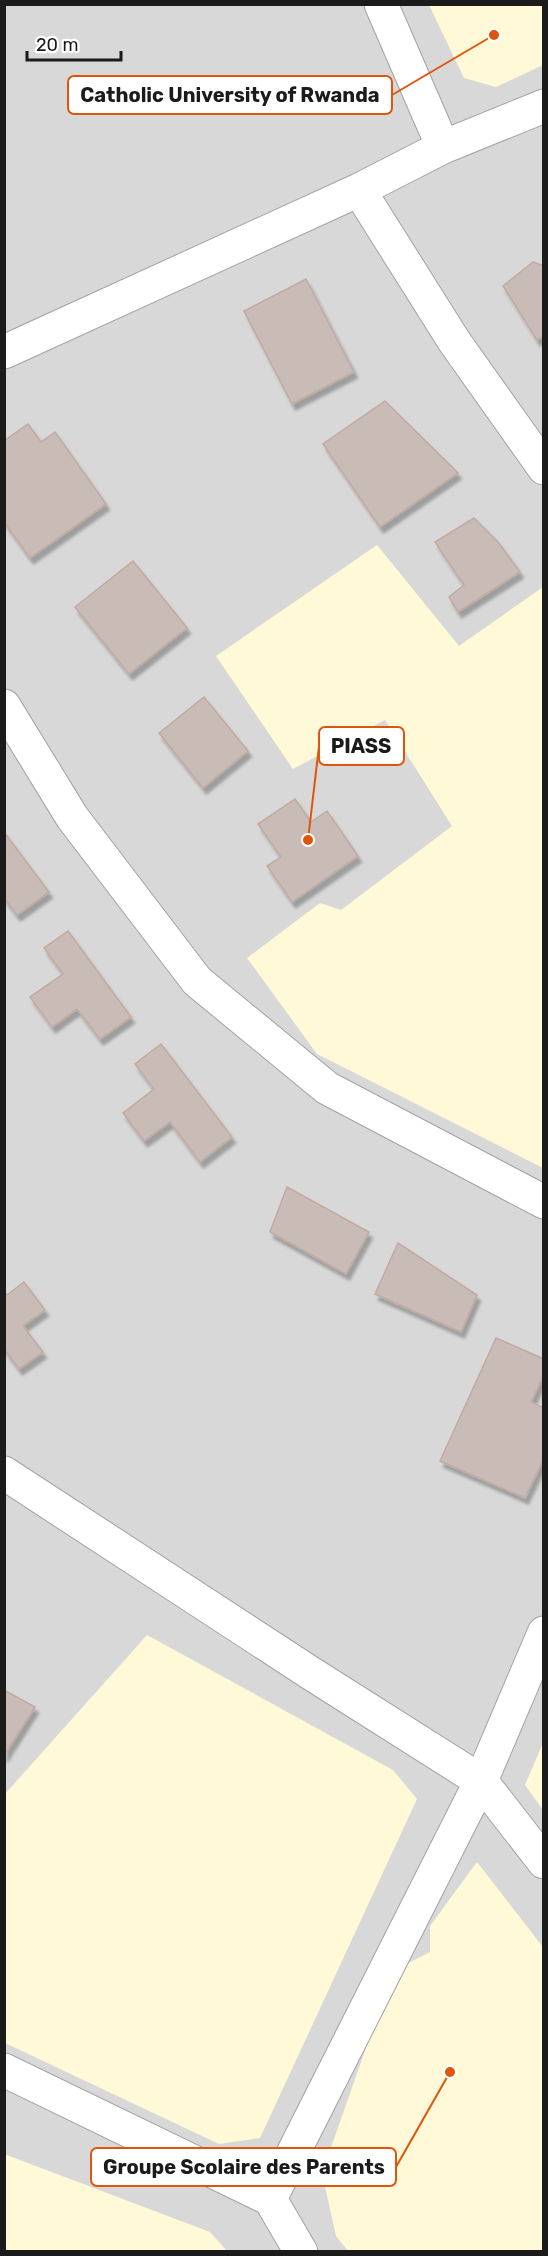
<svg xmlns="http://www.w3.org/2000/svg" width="548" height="2256" font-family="Rubik,sans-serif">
<defs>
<filter id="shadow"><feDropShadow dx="3.5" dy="6" stdDeviation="1.5" flood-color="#0004"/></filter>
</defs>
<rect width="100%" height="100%" fill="#eee7e0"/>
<path fill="#d9d8d8" d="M5 5H543V2251H5Z"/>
<path fill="#fff9d7" d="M429 5H543V65L496 87 464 78Z
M377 545 459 646 543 587V1168L317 1054 247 958 320 903 341 910 452 826 385 720 293 769 216 656Z
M147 1635 393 1770 417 1799 260 2138 219 2144 5 2043V1794Z
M543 1743V1810L525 1785Z
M477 1862 543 1947V2251H348L336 2236 322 2173 393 1971 430 1952V1926Z
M4 2154 210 2232 227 2251H5Z"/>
<path fill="#c9bcb6" stroke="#c0aaa1" stroke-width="1.5" filter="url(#shadow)" d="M533 262 544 266V336L537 340 503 286Z
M306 279 354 372 292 404 244 311Z
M385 401 458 473 380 527 323 444Z
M28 424 41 442 55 432 106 504 30 558 4 522V441Z
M474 518 498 542 520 572 458 612 449 597 464 585 435 542Z
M133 561 187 628 129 674 75 607Z
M204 697 248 751 203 788 159 733Z
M295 799 311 822 327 811 358 856 292 902 267 866 281 857 258 824Z
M4 832 49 892 17 915 4 898Z
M68 931 131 1017 100 1039 77 1009 52 1027 30 997 63 974 44 948Z
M161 1044 232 1137 200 1162 170 1122 144 1141 123 1113 154 1089 135 1064Z
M287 1187 369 1232 346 1274 270 1232Z
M398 1243 477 1295 461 1332 375 1294Z
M24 1282 45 1310 23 1326 43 1352 19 1369 4 1349V1292L7 1295Z
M496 1338 544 1359V1375L531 1402 544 1408V1458L525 1498 440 1461Z
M4 1690 35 1707 4 1756Z"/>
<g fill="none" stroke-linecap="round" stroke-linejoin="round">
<g stroke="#a2a2a2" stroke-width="35">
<path id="minor" d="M381 4 443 147
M359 190 454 341 544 468
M4 352 359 190 443 147 544 106
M4 706 72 817 197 981 327 1088 544 1202
M4 1473 312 1674 481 1781 544 1862
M4 2070 270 2199
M301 2252 270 2199 481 1781 544 1633"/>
</g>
<use href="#minor" stroke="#fff" stroke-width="33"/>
</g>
<path fill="none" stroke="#de560d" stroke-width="2" d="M494 35L392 95M308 840L319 746M450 2072L396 2167"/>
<g fill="#de560d" stroke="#fff" stroke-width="2">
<circle cx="494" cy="35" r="6"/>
<circle cx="308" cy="840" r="6"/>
<circle cx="450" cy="2072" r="6"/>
</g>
<g fill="#fff" stroke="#de560d" stroke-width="2">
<rect x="68" y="76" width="324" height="38" rx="6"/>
<rect x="319" y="727" width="85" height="38" rx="6"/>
<rect x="91" y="2148" width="305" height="38" rx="6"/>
</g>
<g font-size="20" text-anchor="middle" font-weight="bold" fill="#1b1b1b">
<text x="230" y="102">Catholic University of Rwanda</text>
<text x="361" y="753">PIASS</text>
<text x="244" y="2174">Groupe Scolaire des Parents</text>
</g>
<rect width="548" height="2256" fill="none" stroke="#1b1b1b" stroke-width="12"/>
<path d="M27 51v9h94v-9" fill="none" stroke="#1b1b1b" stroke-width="3"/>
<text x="36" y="51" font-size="18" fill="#1b1b1b" stroke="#ffffff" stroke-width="4.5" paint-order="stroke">20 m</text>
</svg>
